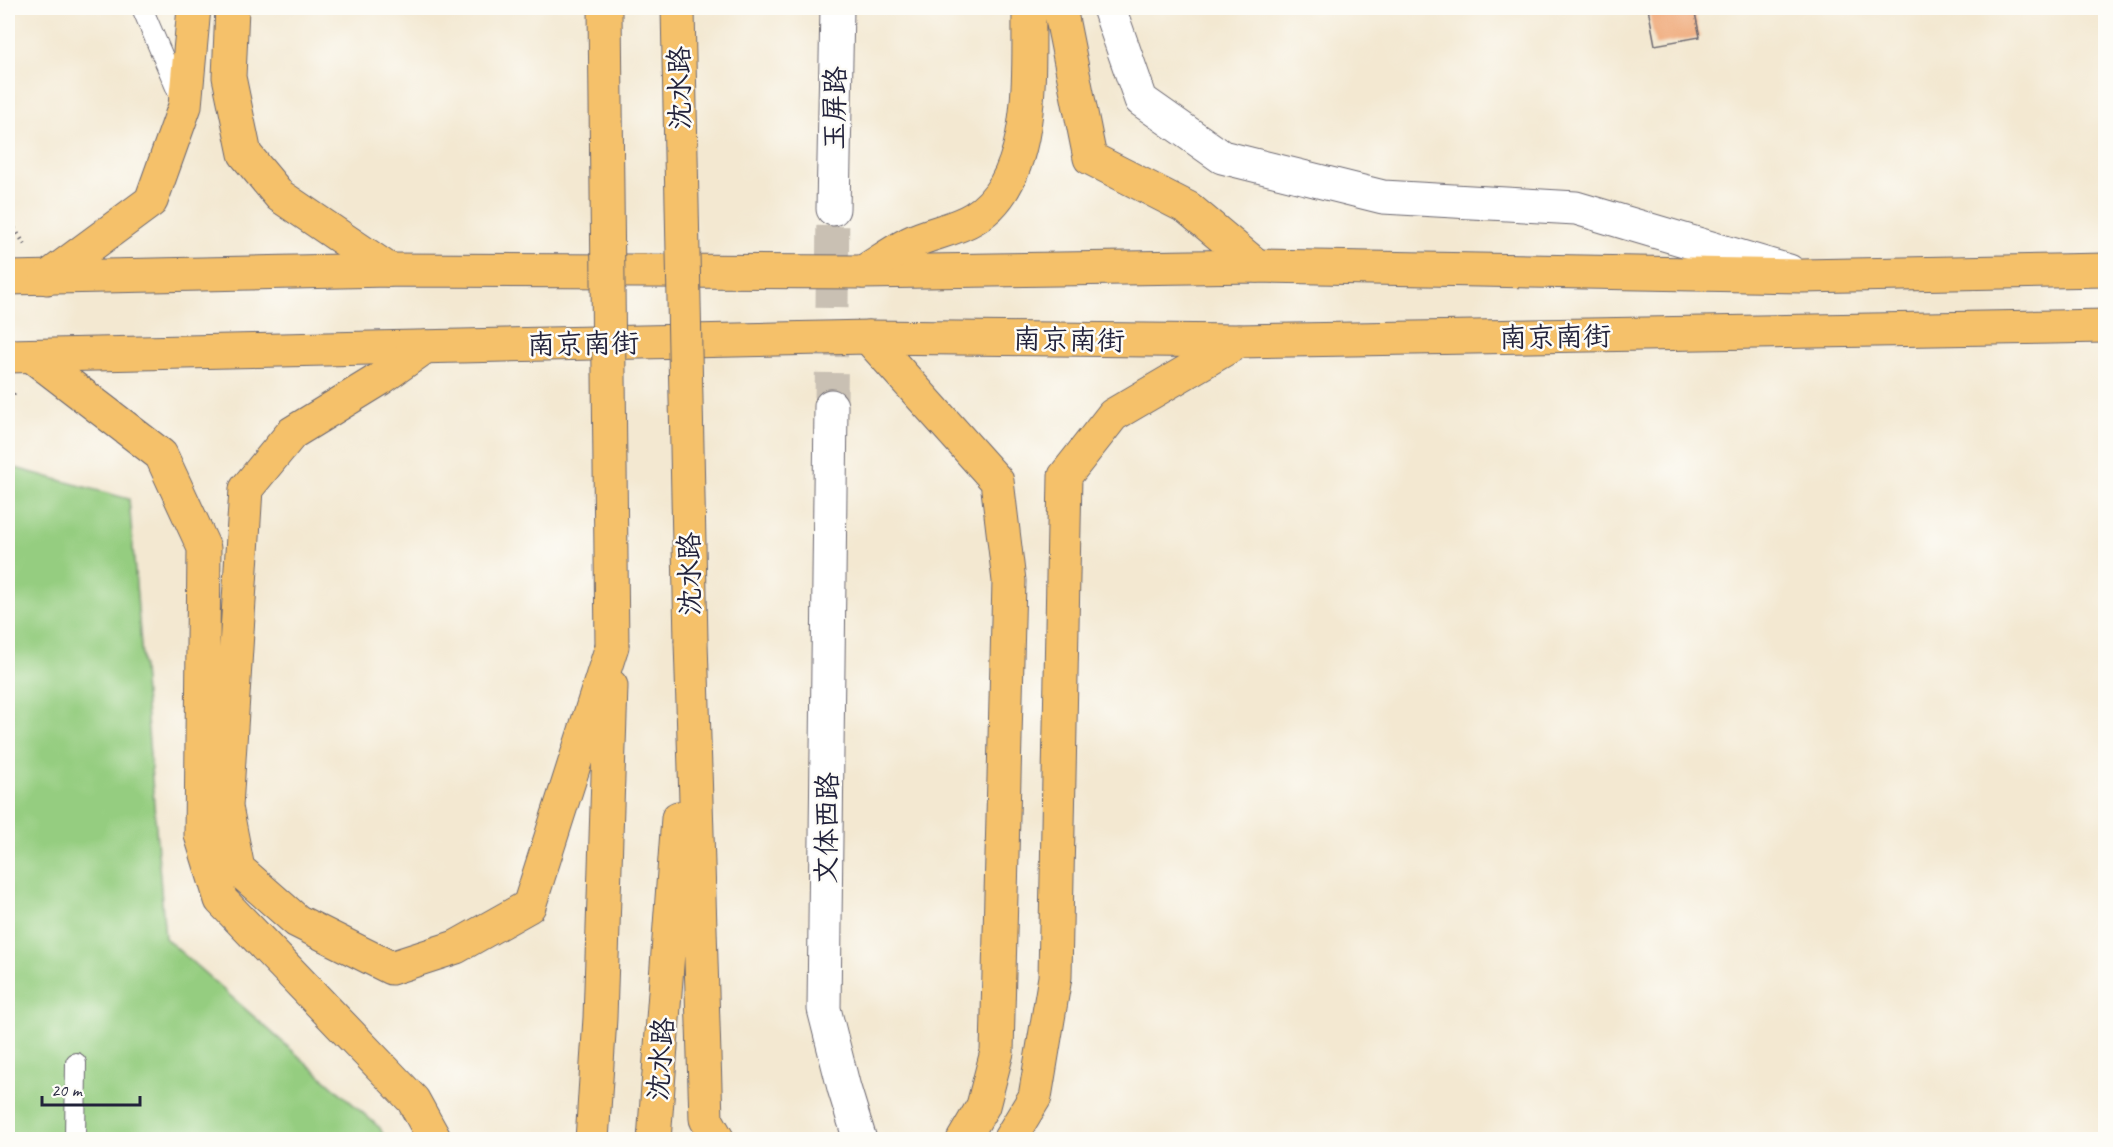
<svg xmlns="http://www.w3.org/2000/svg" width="2113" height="1147" font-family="Caveat,'LXGW WenKai TC',sans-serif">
<rect width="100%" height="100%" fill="#fdfcf7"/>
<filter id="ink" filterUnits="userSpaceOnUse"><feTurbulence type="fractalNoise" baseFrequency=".0167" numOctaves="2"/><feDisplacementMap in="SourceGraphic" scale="12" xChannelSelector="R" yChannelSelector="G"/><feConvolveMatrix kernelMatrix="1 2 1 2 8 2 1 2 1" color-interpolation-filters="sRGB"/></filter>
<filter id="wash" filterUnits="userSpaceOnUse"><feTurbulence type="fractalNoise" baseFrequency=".008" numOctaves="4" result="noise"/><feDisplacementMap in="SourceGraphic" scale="24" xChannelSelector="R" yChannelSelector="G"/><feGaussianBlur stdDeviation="1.35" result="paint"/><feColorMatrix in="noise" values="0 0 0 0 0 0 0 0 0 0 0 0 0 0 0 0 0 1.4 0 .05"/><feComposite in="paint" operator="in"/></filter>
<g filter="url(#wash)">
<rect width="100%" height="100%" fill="#f3e8d1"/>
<path fill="#95cd80" stroke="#5c785e" stroke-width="1.5" d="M8 466 129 499 165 938 380 1128 385 1139H8Z"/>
<g id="blocks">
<path fill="#f1b287" d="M1648 8H1694L1700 37 1655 45Z"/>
</g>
</g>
<g filter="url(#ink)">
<use href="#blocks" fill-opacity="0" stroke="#6b6770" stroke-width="1.5"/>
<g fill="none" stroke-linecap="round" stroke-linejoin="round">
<path stroke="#c9c0b3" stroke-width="33" stroke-dasharray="33 16" stroke-linecap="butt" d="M831 406 833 209"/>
<g stroke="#6b6770" stroke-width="22">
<path id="service" d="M142 8 181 99
M75 1140 76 1063"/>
</g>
<g stroke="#6b6770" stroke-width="35">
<path id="tertiary" d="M1109 8 1141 100 1222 157 1383 197 1576 208 1789 271
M833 209 837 8
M831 406 824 1009 844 1088 860 1140"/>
</g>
<g stroke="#6b6770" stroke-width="35">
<path id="primary" d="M8 278 389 270 863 272 1257 266 1802 276 2106 270
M8 356 868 337 1239 341 2106 326"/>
</g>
<g stroke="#6b6770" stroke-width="35">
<path id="trunk" d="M232 8 229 77 245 154 280 196 389 270
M1060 8 1090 158 1188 208 1257 266
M863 272C878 263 894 251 910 243 930 233 955 230 974 218 1037 180 1028 70 1029 8
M47 278 151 201 185 106 194 8
M868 337 997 481 1009 581 997 1052 983 1106 963 1140
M425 347 380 379 292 433 246 489 226 807 238 869 297 921 391 968 456 947 529 906 612 646
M32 356 161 455 204 548 201 835 221 900 413 1100 435 1140
M691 642 706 1119 718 1140
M592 1140 600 1018 611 686
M654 1140 678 818
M1009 1140 1035 1097 1055 977 1065 476 1113 415 1239 341"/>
</g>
<path stroke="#6b6770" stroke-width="4" stroke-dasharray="1.5 4.5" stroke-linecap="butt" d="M8 218 25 245
M8 405 16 389"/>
<use href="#service" stroke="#fff" stroke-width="20"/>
<use href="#tertiary" stroke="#fff" stroke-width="33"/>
<use href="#primary" stroke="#f5c16b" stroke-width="33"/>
<use href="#trunk" stroke="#f5c16b" stroke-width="33"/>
<g stroke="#6b6770" stroke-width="35" stroke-linecap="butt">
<path id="trunk-bridge" d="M678 9 691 642
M605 11 612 646"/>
</g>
<use href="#trunk-bridge" stroke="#f5c16b" stroke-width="33"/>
</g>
</g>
<g text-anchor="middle" stroke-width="5" stroke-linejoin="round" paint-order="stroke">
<g font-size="28" fill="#22223b" stroke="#fdfcf7">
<text transform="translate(679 88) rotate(-91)" y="10">沈水路</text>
<text transform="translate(834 108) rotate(-89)" y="10">玉屏路</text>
<text transform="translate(1555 336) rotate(-1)" y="10">南京南街</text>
<text transform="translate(1069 339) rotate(1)" y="10">南京南街</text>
<text transform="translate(583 343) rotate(-1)" y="10">南京南街</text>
<text transform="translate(689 574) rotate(-91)" y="10">沈水路</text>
<text transform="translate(826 828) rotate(-89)" y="10">文体西路</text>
<text transform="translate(660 1059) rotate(-86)" y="10">沈水路</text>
</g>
</g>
<rect width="2113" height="1147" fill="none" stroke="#fdfcf7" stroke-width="30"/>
<path d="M42 1096v9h98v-9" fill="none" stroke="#22223b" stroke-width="3"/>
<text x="51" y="1096" font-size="18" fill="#22223b" stroke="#fdfcf7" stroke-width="4.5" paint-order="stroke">20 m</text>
</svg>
